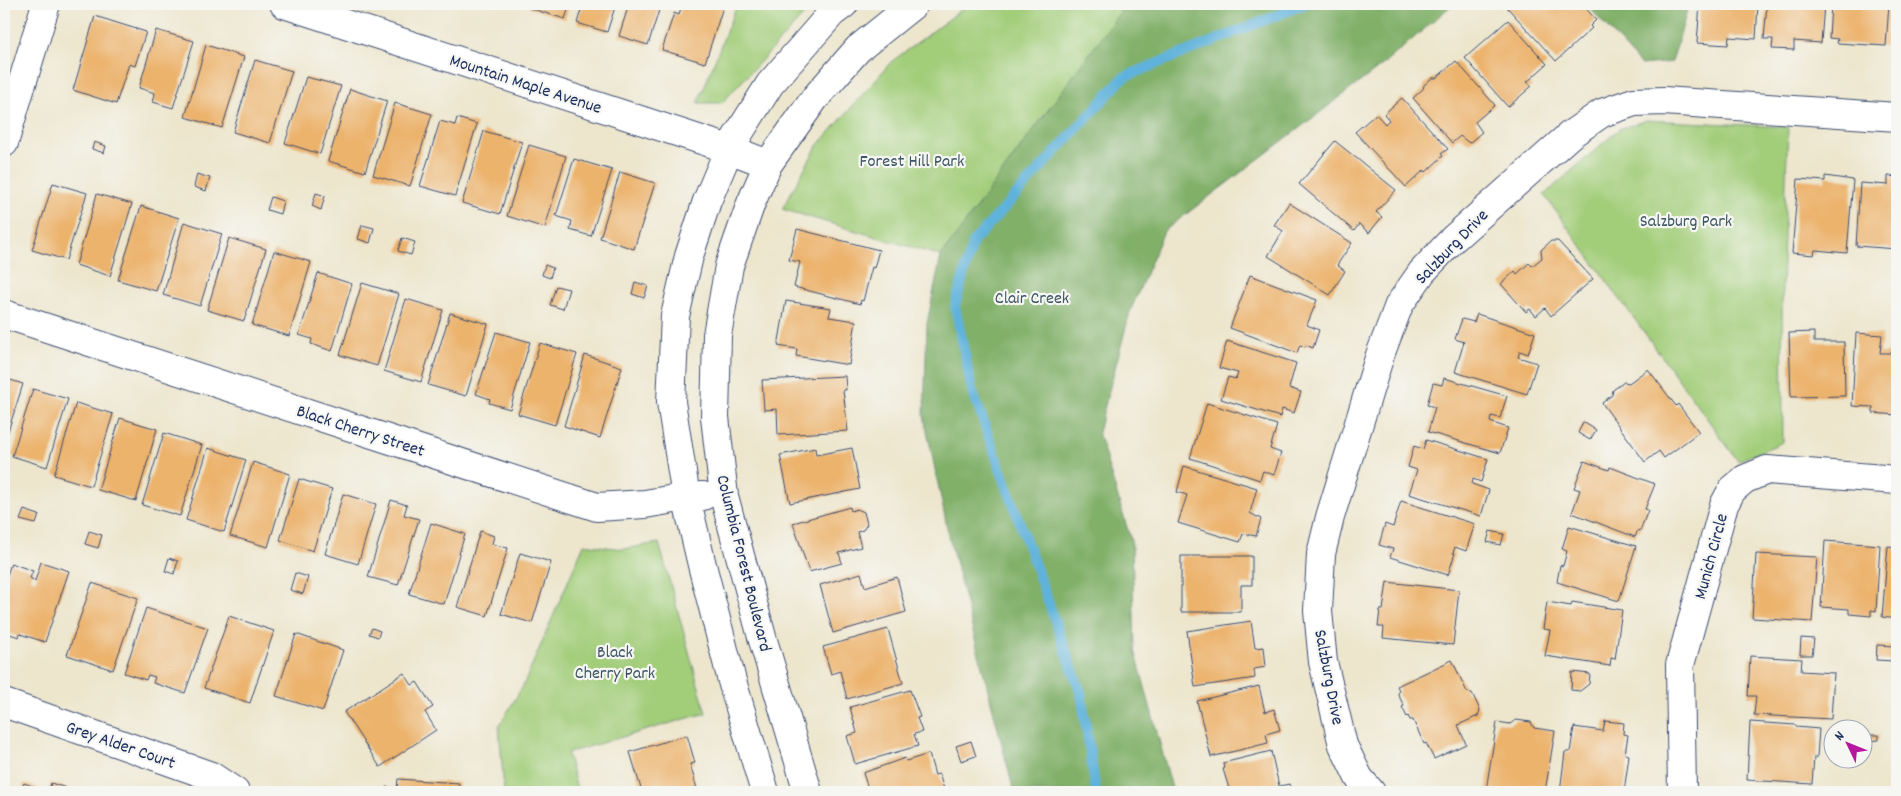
<svg xmlns="http://www.w3.org/2000/svg" width="1901" height="796" font-family="Dekko,sans-serif">
<rect width="100%" height="100%" fill="#f6f6f2"/>
<filter id="ink" filterUnits="userSpaceOnUse"><feTurbulence type="fractalNoise" baseFrequency=".02" numOctaves="2"/><feDisplacementMap in="SourceGraphic" scale="10" xChannelSelector="R" yChannelSelector="G"/><feConvolveMatrix kernelMatrix="1 2 1 2 8 2 1 2 1" color-interpolation-filters="sRGB"/></filter>
<filter id="wash" filterUnits="userSpaceOnUse"><feTurbulence type="fractalNoise" baseFrequency=".0096" numOctaves="4" result="noise"/><feDisplacementMap in="SourceGraphic" scale="20" xChannelSelector="R" yChannelSelector="G"/><feGaussianBlur stdDeviation="1.12" result="paint"/><feColorMatrix in="noise" values="0 0 0 0 0 0 0 0 0 0 0 0 0 0 0 0 0 1.4 0 .05"/><feComposite in="paint" operator="in"/></filter>
<g filter="url(#wash)">
<rect width="100%" height="100%" fill="#ede6cd"/>
<path fill="#a2cd79" stroke="#5e7e6c" d="M737 4H814L722 103H698Z
M969 4H1126L941 256 782 209 816 148 891 62Z
M1647 120 1788 127 1782 289 1783 442 1738 461 1544 195 1619 129Z
M659 543 706 713 567 753 578 792H504L499 726 524 684 584 544 623 549Z"/>
<path fill="#81b069" stroke="#4e7064" d="M1126 4H1453L1385 63 1164 231 1130 312 1098 432 1132 544 1135 650 1173 792H1014L949 537 924 416 927 323 941 256Z
M1586 4H1689L1672 62 1641 65Z"/>
<g fill="none" stroke-linecap="round" stroke-linejoin="round">
<path stroke="#5fb2db" stroke-width="10" d="M1096 792 1081 693 972 390 955 306 973 242 1124 77 1305 4"/>
</g>
<g id="blocks">
<path fill="#ecb36d" d="M530 4H570L565 19 529 8Z
M583 4H616L607 32 577 23Z
M629 4H661L648 45 619 36Z
M682 4H724L705 63 662 50 674 13 679 15Z
M1504 4H1582L1596 20 1590 26 1592 28 1556 61Z
M1700 4H1758L1756 39 1729 37 1728 45 1697 43Z
M1767 4H1824L1821 43 1794 41V50L1772 49 1773 39H1764Z
M1831 4H1889L1886 46 1837 43 1838 39 1829 38Z
M95 16 146 32 135 66 129 64 116 104 73 90Z
M1508 20 1547 64 1527 82 1532 86 1508 107 1465 58Z
M156 30 194 41 173 108 153 102 155 93 139 88Z
M206 45 244 57 222 128 185 117Z
M255 60 292 71 270 143 233 132Z
M1456 61 1495 105 1475 122 1482 132 1469 143 1460 136 1452 143 1413 98 1423 89 1424 85 1432 78H1436Z
M306 77 341 86 320 154 285 143Z
M350 89 387 101 365 172 328 161Z
M1402 98 1448 149 1441 154 1443 156 1426 172 1424 170 1406 187 1355 132 1376 114 1385 124 1389 120 1384 114Z
M395 103 432 114 410 186 373 175Z
M457 118 477 124 455 196 420 186 440 121 455 125Z
M484 131 522 142 500 214 462 203Z
M1335 141 1396 190 1376 212 1382 217 1369 233 1359 224 1354 231 1299 184Z
M94 142 106 146 104 153 92 149Z
M529 145 566 156 545 228 507 216Z
M574 159 612 170 591 236 570 230 572 221 556 216Z
M620 172 655 183 634 249 600 238Z
M197 174 210 178 206 191 194 187Z
M1825 176 1853 180 1847 253 1815 250 1814 255 1792 253 1798 179 1825 181Z
M1888 176 1897 177V249L1856 246 1860 183 1888 185Z
M53 183 87 193 66 260 32 250Z
M316 193 325 196 321 210 312 206Z
M97 194 132 204 110 276 76 265Z
M271 197 283 201 280 214 267 210Z
M1289 203 1352 243 1337 265 1345 271 1330 295 1268 256 1283 231 1274 225Z
M141 206 179 218 156 291 118 280Z
M184 222 222 234 200 306 163 295Z
M362 225 374 228 370 243 358 239Z
M797 229 879 250 874 268 872 267 863 301 861 300 860 304 794 287 800 262 789 260Z
M229 238 266 249 244 321 207 310Z
M402 238 415 242 411 255 398 251Z
M1551 241H1558L1593 279 1551 316 1545 308 1536 316 1530 309 1526 312 1501 284 1515 271 1517 274 1529 263 1532 266 1542 258 1541 250Z
M274 251 311 262 289 336 252 325Z
M545 265 553 268 550 278 542 275Z
M318 273 352 284 332 351 311 344 312 339 299 335Z
M1250 275 1317 300 1307 325 1319 330 1313 348 1306 345 1305 347 1300 345 1297 353 1230 328Z
M635 282 648 286 644 298 632 294Z
M362 283 399 294 377 366 340 355Z
M556 286 569 289 563 309 550 305Z
M406 299 443 310 421 382 384 371Z
M786 301 831 308 829 317 856 321 849 365 796 356 797 349 778 346Z
M450 313 488 324 466 396 428 385Z
M1477 314 1535 333 1528 354 1520 351 1518 357 1537 363 1527 394 1455 372 1464 342 1455 339 1462 319 1474 322Z
M496 332 530 342 510 409 489 403 490 399 476 394Z
M1814 332V342H1844L1845 396 1791 397 1789 333Z
M1856 333 1882 335 1880 353H1897V415L1873 413V407L1852 406Z
M1227 341 1296 363 1289 388 1301 392 1294 413 1282 409 1280 417 1221 399 1228 377 1236 379 1238 373 1219 368Z
M540 343 577 354 555 425 518 414Z
M585 355 622 367 600 438 564 426Z
M1648 369 1676 406 1678 404 1699 432 1664 458 1659 451 1645 462 1602 403 1612 395 1613 390 1624 382 1629 383Z
M845 376 846 390H843L848 431 778 435 777 409 764 410 762 380Z
M4 378 23 384 4 444Z
M1444 378 1507 396 1500 418 1491 416 1490 422 1508 428 1500 453 1428 432 1435 407 1427 405 1433 383 1442 385Z
M33 389 68 399 47 467 12 456Z
M76 403 113 414 91 486 54 475Z
M1207 403 1277 425 1270 449 1281 453 1274 475 1263 471 1260 480 1190 458Z
M120 418 157 429 136 501 98 490Z
M1583 422 1596 430 1590 440 1578 433Z
M164 433 202 445 180 516 142 505Z
M1426 440 1488 459 1481 482 1473 479 1472 484 1489 490 1481 516 1409 494 1417 470 1408 467 1414 446 1423 449Z
M208 448 246 460 224 532 186 520Z
M815 448 816 455 852 448 860 489 790 503 780 455Z
M1584 461 1609 470 1610 467 1655 484 1645 509 1648 510 1640 531 1638 530 1635 537 1572 513 1580 490 1574 488Z
M253 462 290 474 268 547 230 536Z
M1184 466 1257 488 1250 513 1261 519 1256 536 1243 534 1240 542 1178 523 1187 495 1177 492Z
M299 479 332 489 313 551 280 540Z
M343 494 376 504 358 564 325 554Z
M391 500 407 505 404 515 419 519 398 585 368 577Z
M1401 501 1475 524 1466 551 1455 547 1453 553H1455L1448 575 1390 557 1393 549 1379 545 1385 524 1393 527Z
M850 507 851 511 857 509 864 512 867 524 863 530 857 532 861 547 839 553 842 563 809 572 793 523Z
M24 510 39 515 36 524 20 520Z
M431 523 465 534 444 604 409 594Z
M1569 526 1636 546 1619 601 1557 582 1560 565 1563 566 1567 551 1562 549Z
M89 531 102 535 98 548 85 544Z
M480 531 494 536 492 544 508 548 487 616 457 607Z
M1490 531 1504 534 1501 545 1487 542Z
M1825 541 1880 545 1876 611 1871 610V616L1849 614V609L1821 607Z
M1888 546 1897 547V619L1882 617Z
M520 553 551 562 532 623 501 614Z
M1756 554 1817 557 1812 622 1752 618Z
M1181 556H1252V585H1241V612H1181Z
M169 558 178 561 174 574 165 571Z
M41 562 69 571 45 642 20 634 19 637 4 632V585L11 563 33 571 30 578 35 581Z
M295 573 308 577 303 594 290 590Z
M861 573 865 587 897 577 906 612 833 633 820 585Z
M1387 582 1459 590 1453 645 1383 638 1384 627H1378L1380 610H1383Z
M92 583 138 598 113 670 67 655Z
M1547 602 1571 606 1572 602 1622 610 1615 659 1611 658 1610 666 1545 656 1550 630 1543 629Z
M146 608 208 628 185 693 153 683 155 677 148 675 146 680 124 673Z
M229 616 274 631 250 703 204 688Z
M1251 621 1255 648 1264 647 1266 667 1254 669 1255 678 1195 687 1187 631Z
M372 628 380 631 378 637 369 634Z
M888 629 903 683 847 699 840 671 831 674 823 647Z
M296 634 343 650 323 711 276 696Z
M1801 638 1814 639 1812 655H1800Z
M1877 645 1895 646 1894 661 1876 660Z
M1750 656 1802 659 1801 671 1834 673 1831 719 1754 715 1756 696H1748Z
M1452 660 1467 692 1472 693 1480 710 1478 716 1458 725 1466 744 1434 759 1426 743 1424 744 1413 720H1410L1408 716 1407 717 1402 707 1404 706 1398 694 1399 690 1397 686Z
M1572 672 1590 674 1589 684 1580 691 1571 690Z
M404 673 412 685 417 682 433 707 425 712 436 730 380 767 344 712Z
M1259 686 1265 712 1274 709 1280 730 1266 734 1268 743 1211 757 1197 701Z
M910 690 920 717 917 718 922 732 914 734 918 746 855 764 847 736 857 733 850 707Z
M1516 720 1531 722 1534 728 1555 731 1545 792H1501L1486 790 1497 722 1510 724Z
M1605 721 1624 723 1623 734 1628 735 1625 754 1629 755 1624 792H1560L1565 752H1570L1574 727 1603 731Z
M1750 722 1796 725V727L1819 729 1817 757H1814L1812 784 1747 780Z
M687 735 695 763 690 764 697 789 688 792H642L630 752Z
M1869 735H1879V740L1869 741Z
M971 741 976 756 961 761 956 746Z
M1271 751 1279 786 1290 784 1293 792H1230L1223 769H1224L1223 763Z
M929 754 935 775 939 774 945 792H869L863 773 905 758 906 761Z
M398 779 459 783 458 792H385L386 787 397 788Z
M24 783 48 792 51 783 72 790 71 792H21Z
M1752 788 1793 791V792H1751Z"/>
</g>
</g>
<g filter="url(#ink)">
<use href="#blocks" fill-opacity="0" stroke="#3a4a6f" stroke-width="1"/>
<g fill="none" stroke-linecap="round" stroke-linejoin="round">
<g stroke="#3a4a6f" stroke-width="30">
<path id="minor" d="M284 4 729 149 768 164
M4 143 46 4
M4 314 597 507 645 504 686 497 703 496
M4 703 211 776 235 792
M765 792 732 681 702 565 686 497 671 402 675 316 689 256 707 201 729 149 770 84 832 13 844 4
M808 792 762 637 724 496 715 417 717 335 729 266 751 203 768 164 815 98 858 49 914 4
M1371 792 1359 778 1343 745 1323 662 1318 611 1321 554 1330 517 1380 355 1399 305 1422 272 1453 239 1570 135 1602 113 1634 102 1664 101 1897 117
M1682 792 1680 665 1724 505 1732 490 1745 479 1767 470 1897 480"/>
</g>
<use href="#minor" stroke="#fff" stroke-width="28"/>
</g>
</g>
<g text-anchor="middle" stroke-width="4.5" stroke-linejoin="round" paint-order="stroke">
<g font-size="18" fill="#1b2f5e" stroke="#f6f6f2">
<text transform="translate(526 83) rotate(18)" y="6">Mountain Maple Avenue</text>
<text transform="translate(1451 246) rotate(-46)" y="6">Salzburg Drive</text>
<text transform="translate(361 430) rotate(18)" y="6">Black Cherry Street</text>
<text transform="translate(1710 556) rotate(-75)" y="6">Munich Circle</text>
<text transform="translate(745 563) rotate(76)" y="6">Columbia Forest Boulevard</text>
<text transform="translate(1330 677) rotate(79)" y="6">Salzburg Drive</text>
<text transform="translate(121 744) rotate(19)" y="6">Grey Alder Court</text>
</g>
<g font-size="18" fill="#3d5665" stroke="#f6f6f2">
<text x="912" y="166">Forest Hill Park</text>
<text x="1686" y="226">Salzburg Park</text>
<text x="1032" y="303">Clair Creek</text>
<text x="615" y="657">Black<tspan x="615" dy="21">Cherry Park</tspan></text>
</g>
</g>
<rect width="1901" height="796" fill="none" stroke="#f6f6f2" stroke-width="20"/>
<g transform="translate(1848 744) rotate(313)"><circle r="24" fill="#f6f6f2" stroke="#9ea6b7"/>
<path d="M0-4L9 19L0 12L-9 19Z" fill="#b5179e"/>
<text y="-8" font-size="14" font-weight="bold" text-anchor="middle" fill="#1b2f5e">N</text>
</g>
</svg>
